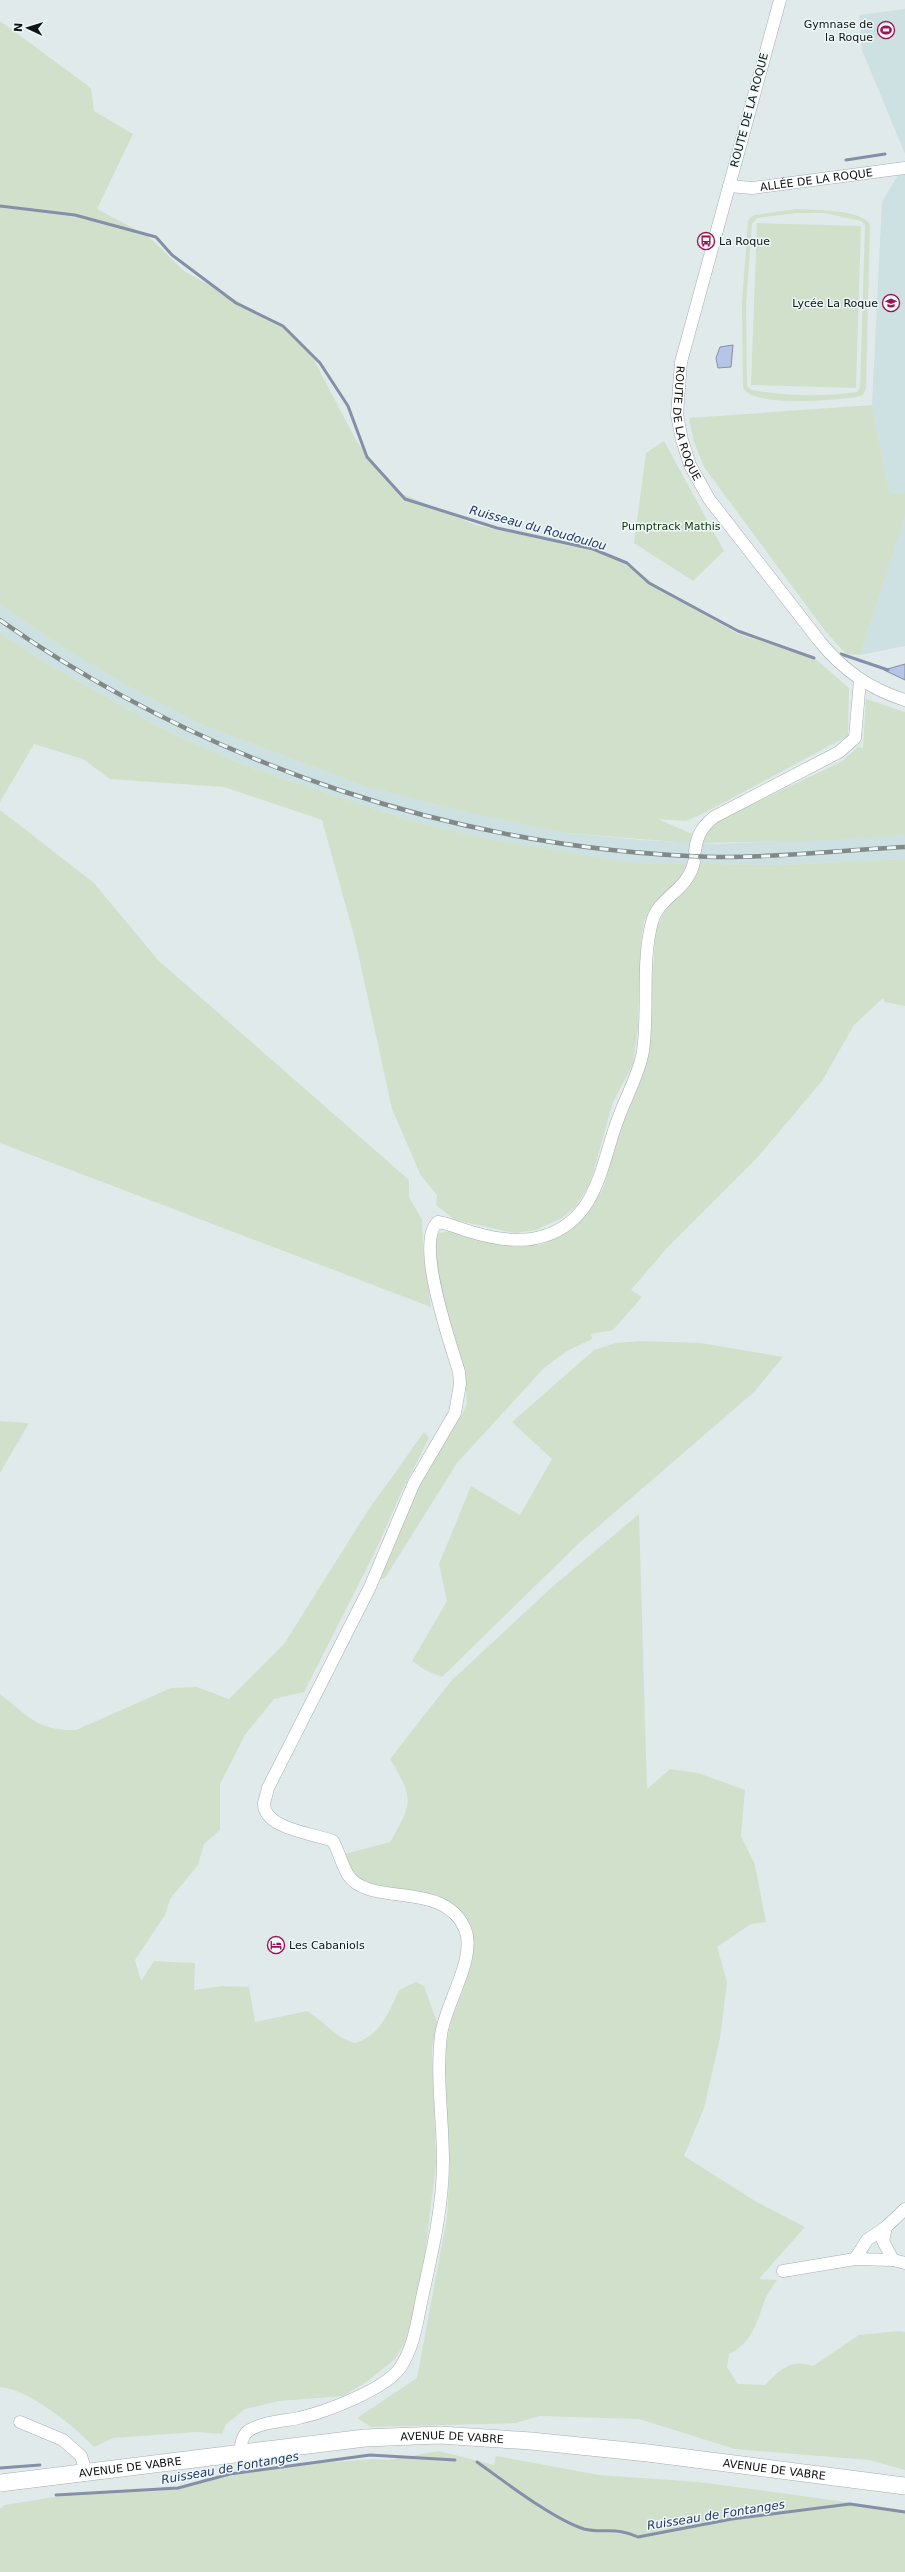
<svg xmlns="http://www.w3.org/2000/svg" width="905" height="2572" font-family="'DejaVu Sans',sans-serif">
<rect width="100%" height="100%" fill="#e0eaeb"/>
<path fill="#cde0e2" d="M905 9V154L862 50 859 15Z
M905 163V493L889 492 872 405 882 202Z
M905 517V646L860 655Z
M0 604 57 644 129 687 202 725 364 786 474 814 566 833 641 840 719 844 905 835V859L782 865 632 863 488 839 408 820 243 765 169 732 53 667 0 633Z"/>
<path fill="#d0e0cb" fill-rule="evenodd" d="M0 21 91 88 94 111 133 134 97 209 148 236 184 271 289 330 313 358 357 442 398 492 476 525 607 554 637 571 667 593 738 634 812 656 849 688 848 736 702 814 686 821 658 819 692 834 690 843 566 833 474 814 364 786 202 725 129 687 57 644 0 604Z
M796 209C812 210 864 209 870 225L866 388 863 395 857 397C836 400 755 408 743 388L742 303 748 221 751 217 755 215ZM796 213H825L861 221 865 225 860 387 857 392C820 397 788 396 751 390L747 386 746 304 752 224 757 218Z
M757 223 861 226 856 388 751 385Z
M872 405 889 492 905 493V517L860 655 846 654 826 632 704 467 693 439 689 418Z
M664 441 724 551 693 581 634 543 646 453Z
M0 633 53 667 169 732 243 765 408 820 488 839 632 863 782 865 905 859V1006L885 1002 883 998 854 1025 822 1081 756 1159 666 1249 631 1290 642 1297 613 1330 591 1334 592 1339 567 1351 544 1368 457 1463 385 1578 381 1579V1576L403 1518 424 1473 452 1425 462 1415 467 1403 464 1369 447 1312 434 1255 438 1233 454 1231 515 1247 541 1245 566 1233 585 1217 603 1189 620 1129 646 1061 656 930 663 914 672 902 661 897 644 921 641 941 638 1027 633 1064 613 1102 590 1184 576 1206 562 1218 536 1230 515 1233 455 1220 436 1205 437 1195 421 1176 392 1109 355 939 322 820 224 787 110 779 83 759 34 744 0 802Z
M866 699 905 712V835L805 841 701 843 707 832 721 819 841 762 858 747 863 748Z
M0 810 94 883 158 960 409 1180V1197L422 1220 423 1247 431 1307 0 1143Z
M640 1341 701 1343 783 1357 754 1392 578 1544 442 1677 425 1670 412 1661 447 1601 439 1564 471 1486 520 1515 552 1459 512 1422 594 1350 616 1343Z
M0 1421 29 1423 0 1473Z
M424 1432 429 1438 402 1491 375 1552 304 1692 274 1699 245 1735 220 1784V1830L204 1844 198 1865 170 1899 165 1915 135 1960 141 1981 154 1961 195 1963 194 1990 222 1986 249 1987 255 2022 307 2011C324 2021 335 2038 355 2043 380 2036 389 2012 399 1990L416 1982 424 1986 438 2025 432 2047 436 2164 421 2286 405 2342 395 2359 368 2381 343 2396 279 2401 245 2409 226 2424 222 2434 197 2432 113 2438 94 2447C73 2425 30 2390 0 2387V1694C28 1716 38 1731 76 1730L171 1688 197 1687 229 1699 284 1644 367 1512Z
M639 1514 647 1789 670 1769 698 1773 745 1790 741 1836 755 1865 766 1922 751 1924 717 1947 727 1982 720 2038 704 2108 684 2156 755 2201 805 2227 759 2279 777 2280C772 2287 767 2294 764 2302 757 2323 751 2344 729 2354L727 2367 738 2384 765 2385C780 2370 790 2358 813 2366L859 2335 899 2331 905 2332V2470L869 2460 735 2449 639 2419 539 2416 516 2423 371 2427 357 2418 417 2378 447 2218 450 2165 444 2057 450 2025 466 1981 474 1940 469 1923 450 1902 433 1895 400 1892 361 1880 350 1871 345 1854 390 1842C413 1802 414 1799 390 1759L451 1681 551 1588Z
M439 2451 494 2465 496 2456 599 2475 699 2482 905 2510V2572H0V2509L5 2505 73 2494 160 2491 279 2466 373 2459 388 2460Z"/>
<path fill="#b5c5e7" stroke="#8490a7" d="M733 345 731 367 718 368 716 358 720 347Z
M905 664V680L884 670Z"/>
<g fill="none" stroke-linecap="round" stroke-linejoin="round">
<path stroke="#8490a7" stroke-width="3" d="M846 160 885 154
M0 206 75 215 156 237 172 255 236 303 283 326 320 363 348 406 367 457 405 499 497 528 593 549 627 563 649 583 738 631 814 658
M841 654 888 670
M477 2462C504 2481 554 2520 584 2529 604 2534 615 2526 638 2537L732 2519 850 2504 905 2512
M0 2468 40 2465
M56 2495 178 2488 230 2474 370 2455 455 2460"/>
<g stroke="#a5afb0" stroke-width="13">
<g id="street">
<path id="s1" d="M780 0 681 362 677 415 682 440 690 465 709 499 821 643C844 671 870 689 905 700"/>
<path id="s2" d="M729 186 752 188 905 168"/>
<path d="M695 851C697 835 702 827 714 817L839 752 855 738 860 680"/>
<path d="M905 2209 886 2227 883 2241 893 2260 905 2263"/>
<path d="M855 2259 867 2240 886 2227"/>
<path d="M783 2271 855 2259 893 2260"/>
<path d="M20 2422 63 2440 81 2456 86 2472"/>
<path d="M241 2453C240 2446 242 2436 248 2431 261 2422 284 2421 299 2418 325 2412 384 2390 400 2368 414 2347 417 2322 422 2298 432 2253 443 2207 443 2161 443 2119 436 2077 441 2035 445 2004 477 1958 465 1929 444 1879 370 1908 348 1875 342 1865 339 1852 333 1841 316 1834 263 1829 264 1803 265 1799 267 1793 268 1788L370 1587 414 1483 455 1413 460 1384 459 1372C451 1345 414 1241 438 1222 451 1224 463 1230 475 1233 496 1239 523 1243 544 1236 598 1219 601 1164 618 1119 625 1099 640 1072 643 1051 649 1009 641 963 652 922 658 897 688 891 694 862"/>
</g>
</g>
<g stroke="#a5afb0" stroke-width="18">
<g id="secondary">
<path id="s3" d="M0 2483 365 2438 440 2435 531 2441 648 2453 905 2486"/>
</g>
</g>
<use href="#street" stroke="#fff" stroke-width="12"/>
<use href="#secondary" stroke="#fff" stroke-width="17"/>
<g stroke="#828989" stroke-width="4.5">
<path id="rail" d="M0 620C207 765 461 850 714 857 777 858 841 850 905 847"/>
</g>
<use href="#rail" stroke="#edf8f8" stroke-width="3" stroke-dasharray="9" stroke-linecap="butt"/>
</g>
<defs>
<g id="stadium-ring" transform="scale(0.9)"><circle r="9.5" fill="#edf8f8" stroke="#a20f53" stroke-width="1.5"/><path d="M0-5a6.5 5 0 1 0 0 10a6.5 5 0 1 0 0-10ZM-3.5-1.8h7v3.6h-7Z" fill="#a20f53"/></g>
<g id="bus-ring" transform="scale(0.9)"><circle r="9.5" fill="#edf8f8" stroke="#a20f53" stroke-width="1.5"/><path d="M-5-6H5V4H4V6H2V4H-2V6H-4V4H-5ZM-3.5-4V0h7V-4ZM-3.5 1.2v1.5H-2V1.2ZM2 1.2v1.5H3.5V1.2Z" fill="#a20f53"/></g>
<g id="school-ring" transform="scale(0.9)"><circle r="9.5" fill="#edf8f8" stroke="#a20f53" stroke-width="1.5"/><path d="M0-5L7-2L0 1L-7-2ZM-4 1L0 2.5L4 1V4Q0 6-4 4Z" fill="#a20f53"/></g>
<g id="hotel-ring" transform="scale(0.9)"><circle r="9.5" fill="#edf8f8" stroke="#a20f53" stroke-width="1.5"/><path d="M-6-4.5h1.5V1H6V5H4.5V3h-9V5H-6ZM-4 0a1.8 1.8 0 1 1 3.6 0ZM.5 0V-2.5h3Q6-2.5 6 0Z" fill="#a20f53"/></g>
</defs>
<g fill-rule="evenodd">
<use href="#stadium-ring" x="886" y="30"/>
<use href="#bus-ring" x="706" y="241"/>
<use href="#school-ring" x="891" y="303"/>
<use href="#hotel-ring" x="276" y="1945"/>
</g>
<g text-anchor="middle" stroke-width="3" stroke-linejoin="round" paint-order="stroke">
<g font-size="11" fill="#101313" stroke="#edf8f8" text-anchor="end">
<text x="873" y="28">Gymnase de<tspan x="873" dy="13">la Roque</tspan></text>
<text x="719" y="245" text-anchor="start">La Roque</text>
<text x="878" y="307">Lycée La Roque</text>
<text x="289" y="1949" text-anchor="start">Les Cabaniols</text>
</g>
<g font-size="11" fill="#101313" stroke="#edf8f8">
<text transform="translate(749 110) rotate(-75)" y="4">ROUTE DE LA ROQUE</text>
<text dy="4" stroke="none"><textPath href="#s2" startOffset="88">ALLÉE DE LA ROQUE</textPath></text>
<text dy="4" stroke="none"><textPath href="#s1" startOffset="438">ROUTE DE LA ROQUE</textPath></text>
<text dy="4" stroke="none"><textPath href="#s3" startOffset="455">AVENUE DE VABRE</textPath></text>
<text dy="4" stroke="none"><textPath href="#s3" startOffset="131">AVENUE DE VABRE</textPath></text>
<text dy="4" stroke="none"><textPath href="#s3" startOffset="779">AVENUE DE VABRE</textPath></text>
</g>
<g font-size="11" fill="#113407" stroke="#edf8f8">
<text x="671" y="530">Pumptrack Mathis</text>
</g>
<g font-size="12" font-style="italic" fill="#253663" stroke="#edf8f8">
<text transform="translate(538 528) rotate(15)" y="4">Ruisseau du Roudoulou</text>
<text transform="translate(230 2468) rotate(-10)" y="4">Ruisseau de Fontanges</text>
<text transform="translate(716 2515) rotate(-9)" y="4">Ruisseau de Fontanges</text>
</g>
</g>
<g transform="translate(28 28) rotate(274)" stroke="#edf8f8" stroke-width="3" paint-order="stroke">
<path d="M0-3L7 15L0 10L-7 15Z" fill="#101313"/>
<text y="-6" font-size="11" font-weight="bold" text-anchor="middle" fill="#101313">N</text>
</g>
</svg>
